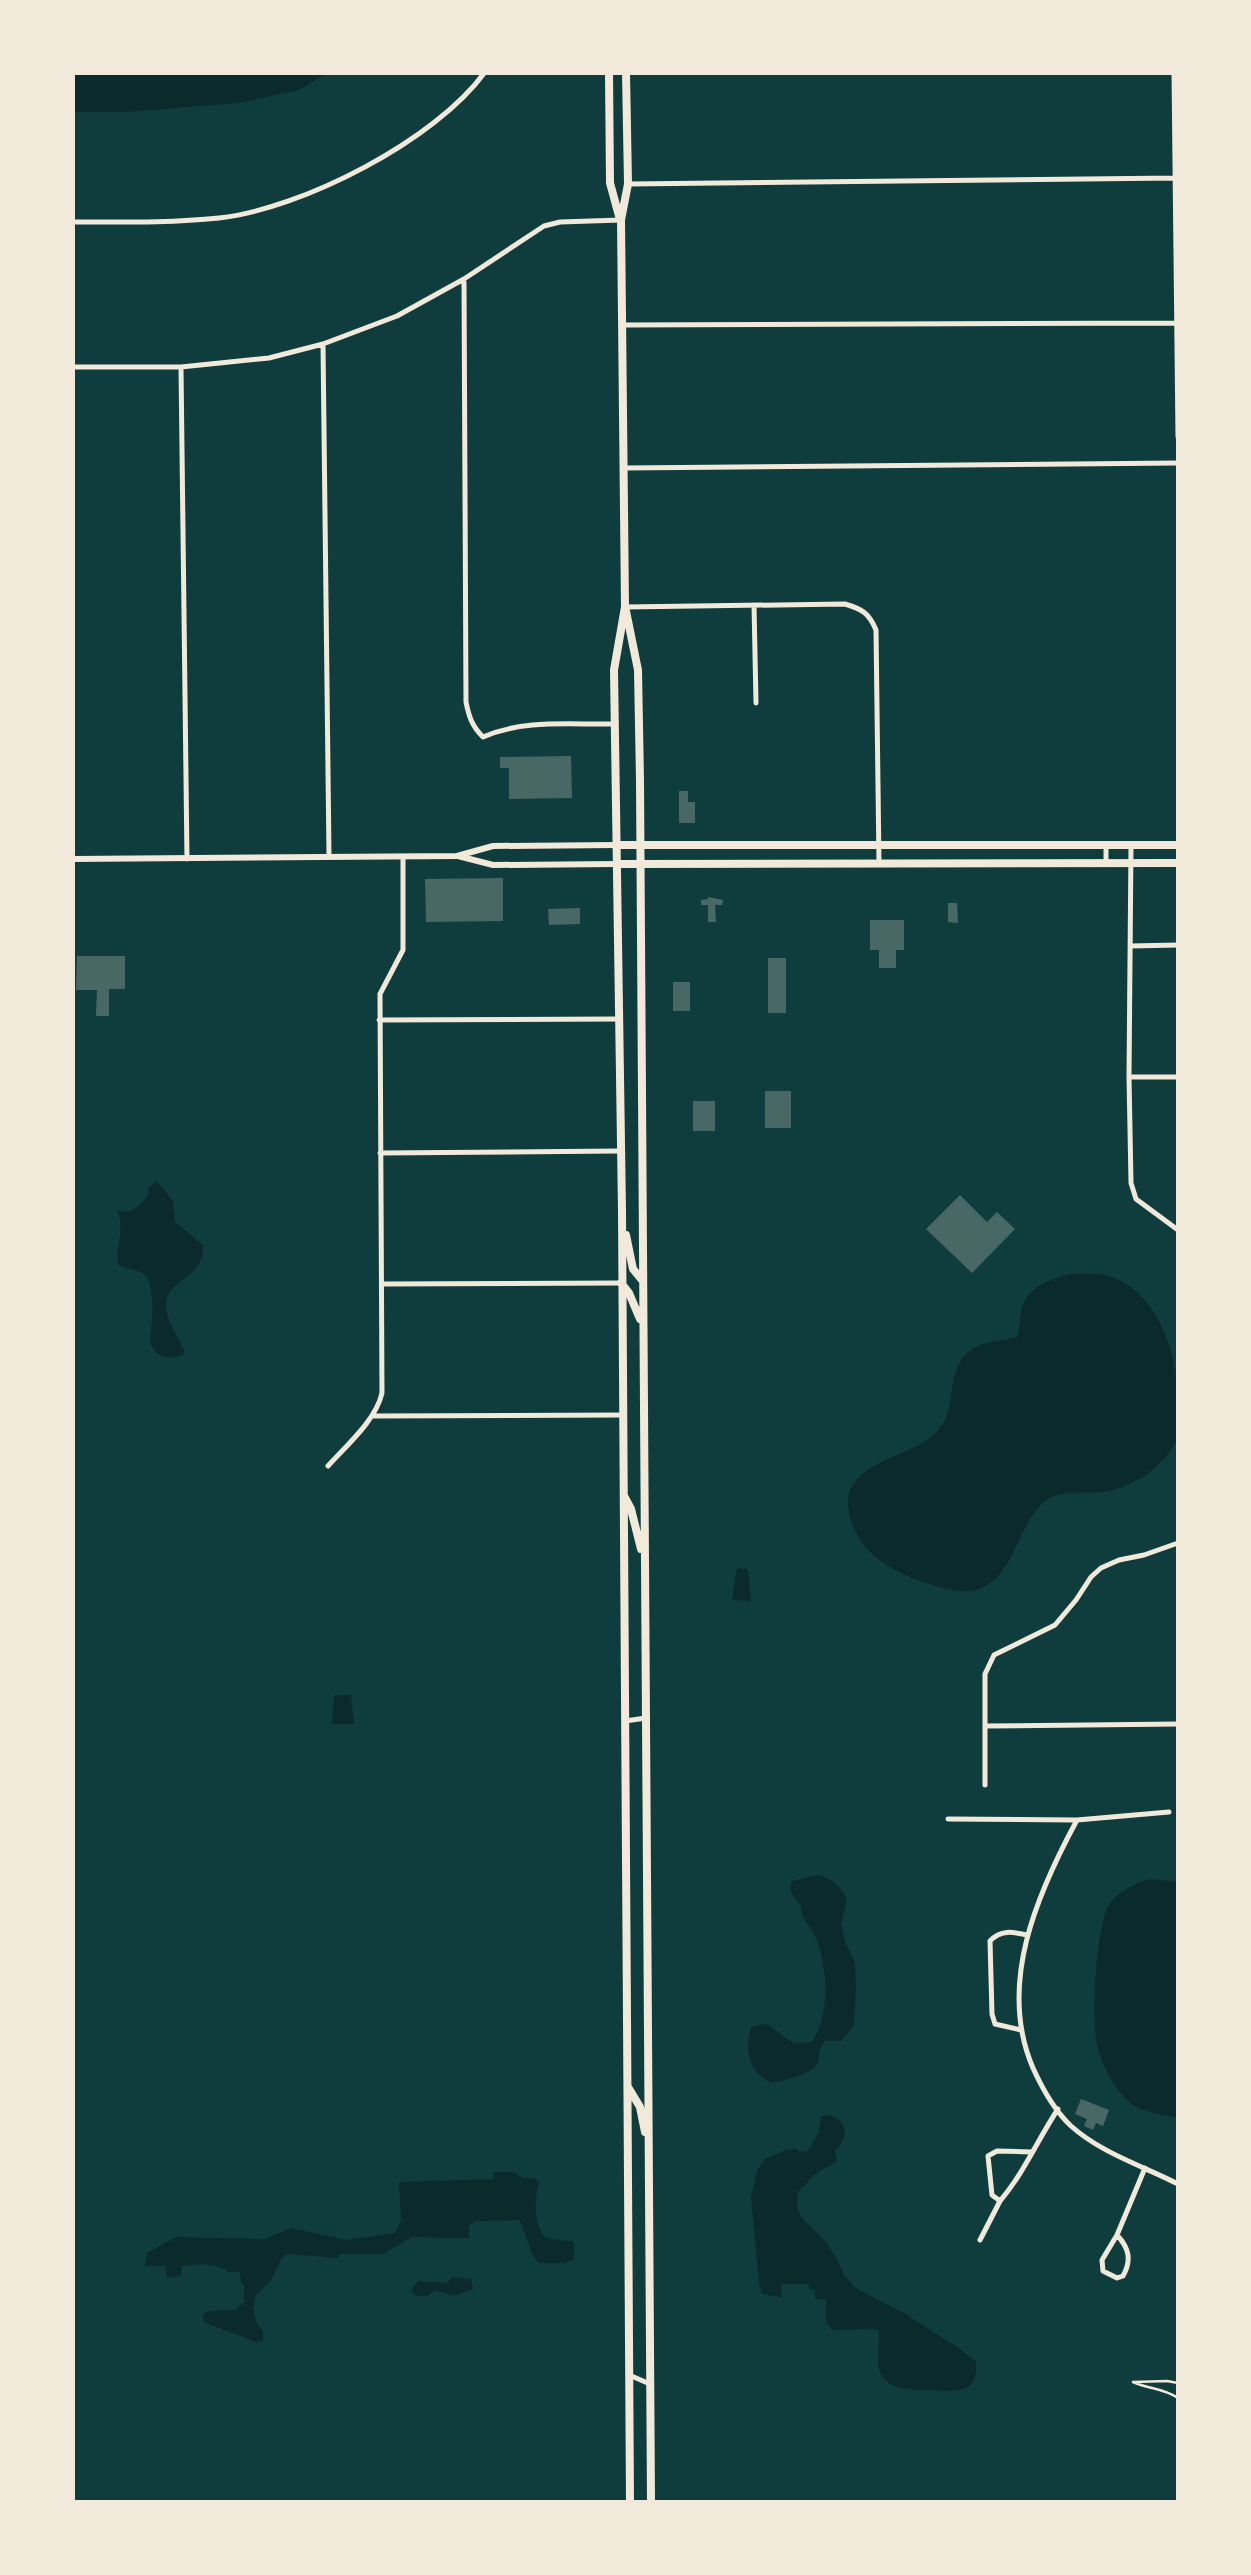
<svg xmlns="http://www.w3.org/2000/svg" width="1251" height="2575" font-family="Spectral,serif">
<rect width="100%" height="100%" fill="#0f3d3e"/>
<path fill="#0a2a2b" d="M73 72H327V73L299 90 239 103 125 112H73Z
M157 1181 173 1201 175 1222 203 1245C205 1280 167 1277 166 1305 166 1321 178 1336 184 1350L183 1355C169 1360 156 1358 150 1343 151 1326 157 1286 144 1274 137 1269 127 1268 119 1266 114 1247 126 1230 117 1210 133 1215 136 1208 148 1196L149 1188Z
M1071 1274C1083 1274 1096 1273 1108 1276 1157 1289 1178 1355 1178 1399 1178 1417 1182 1435 1171 1450 1156 1472 1128 1489 1102 1492 1083 1494 1059 1489 1044 1502 1016 1526 1015 1578 976 1590 957 1596 915 1580 897 1571 875 1559 861 1547 852 1523 829 1460 912 1462 939 1429 961 1403 941 1362 980 1345 993 1340 1005 1341 1017 1337 1021 1327 1019 1322 1021 1312 1027 1286 1048 1280 1071 1274Z
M737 1568 748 1569 751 1601 732 1600Z
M334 1695H351L354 1724H332Z
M817 1875C832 1878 840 1886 847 1899L841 1924 846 1944 855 1963 856 1986 854 2025 841 2041H825C816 2053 821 2055 817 2064 811 2075 782 2081 771 2083 749 2071 744 2052 751 2028 773 2015 778 2039 796 2043 800 2044 809 2042 813 2041 830 2012 828 1969 816 1938 813 1930 807 1924 803 1917 800 1910 803 1908 798 1902 792 1892 788 1893 792 1881Z
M1150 1879 1178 1882V2118C1162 2114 1141 2113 1128 2101 1113 2087 1099 2060 1096 2040 1092 2013 1096 1933 1107 1909 1114 1893 1134 1884 1150 1879Z
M828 2115C849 2120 849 2138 835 2151L837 2161 814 2175 798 2192 797 2206 801 2217 826 2242 838 2261 844 2275 857 2289 904 2313 960 2349 976 2362C979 2396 954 2391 931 2390 913 2390 888 2391 880 2372 876 2363 879 2343 879 2332L876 2329 832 2330 826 2322V2299H815V2290L809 2289V2284H782L781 2297H779L762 2294 759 2283 751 2197 757 2171 765 2159 785 2150 797 2149 800 2152 808 2151 819 2132 821 2116Z
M494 2172H513L523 2178H534L539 2183C534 2201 533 2225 546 2238L574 2242V2259L565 2263H539L532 2254 520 2220 475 2221 469 2226V2238L412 2237 383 2254H339L338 2258 287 2254 281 2259 272 2279 256 2295 253 2308 257 2324 263 2331V2341L256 2342 204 2322 203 2314 208 2311 236 2310 244 2302V2286L241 2282 240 2272H227V2270C207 2262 200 2264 182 2266L181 2276 167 2278 165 2266H145L147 2253 176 2237 265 2239 291 2228 346 2240 395 2233 401 2221 399 2182 493 2179Z
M452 2277 471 2279 473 2289 453 2296 435 2290 428 2296H416L411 2291 418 2281 447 2283Z"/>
<path fill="#486865" d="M571 756 572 798 509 799V768H500V757Z
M679 791H688V802H695V823H679Z
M503 878V921L426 922 425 879Z
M708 897 723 900 722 905H715L716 922H708V905H701V900L708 899Z
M948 903H957L958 923 948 922Z
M580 908V924L549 925 548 909Z
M870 920H904V950H896V968H879V950H870Z
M77 956H125V989H109V1016H96L97 990H76Z
M768 958H786V1013H768Z
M673 982H690V1011H673Z
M765 1091H791V1128H765Z
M693 1101H715V1131H693Z
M960 1195 987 1222 997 1212 1015 1229 972 1273 926 1229Z
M1081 2099 1109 2110 1103 2126 1096 2123 1093 2130 1084 2126 1087 2119 1075 2114Z"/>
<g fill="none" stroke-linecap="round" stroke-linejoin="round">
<path stroke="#f1e9da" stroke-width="2.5" d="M1133 2382C1148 2389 1164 2388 1178 2398
M1134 2382 1167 2381 1178 2383"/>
<path stroke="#f1e9da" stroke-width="5" d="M1174 72 1178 437
M628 184 1175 178
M72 222C121 222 171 223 219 218 302 209 436 140 485 72
M464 279 466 702C469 717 472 726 483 737 524 719 570 725 614 724
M622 325 1177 323
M323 344 329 856
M72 367H181L269 358 323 344 397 316 464 279 544 226 560 222 621 220
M181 367 187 859
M624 468 1178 463
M754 605 756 703
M625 607 845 604C862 609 869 613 876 630L879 863
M1106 846V864
M1131 846 1129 1077 1131 1183 1136 1199 1178 1230
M1130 946 1178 945
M379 1020 618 1019
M1129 1077H1178
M380 1153 620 1151
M382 1284 621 1283
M372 1416 622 1415
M328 1466C347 1445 376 1420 382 1393L380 994 403 950V857
M625 1721 646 1718
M985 1726 1178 1724
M985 1785V1674L994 1655 1055 1625 1076 1600 1091 1577 1101 1568 1119 1560 1144 1555 1178 1543
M1169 1812 1077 1820C1037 1894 997 1985 1033 2068 1042 2088 1054 2110 1071 2126 1101 2153 1143 2166 1178 2184
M948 1819 1077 1820
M1021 2030 995 2024 992 2014 990 1941C1001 1929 1013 1932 1027 1935
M1031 2152 997 2151 988 2156 992 2195 1000 2201C1024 2173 1038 2139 1058 2109
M1117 2235C1129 2248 1132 2260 1123 2276L1117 2278 1103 2271 1102 2260 1117 2235 1145 2168
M980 2240 1000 2201
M629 2375 650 2384"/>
<path stroke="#f1e9da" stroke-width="6" d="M458 856 493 865 616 864
M72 859 457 856 493 846 616 845"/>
<path stroke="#f1e9da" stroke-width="8" d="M609 72 610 183 619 216
M626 72 628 184 621 220 625 607 614 670 622 1211 630 2502
M626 611 638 670 640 780 651 2502
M616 845H1178
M616 864 1178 863
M626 1235 633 1269 642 1280
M621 1283 629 1293 640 1319
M624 1496 631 1509 641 1549
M628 2087 640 2107 645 2132"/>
</g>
<rect width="1251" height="2575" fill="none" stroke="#f1e9da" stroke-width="150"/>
</svg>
